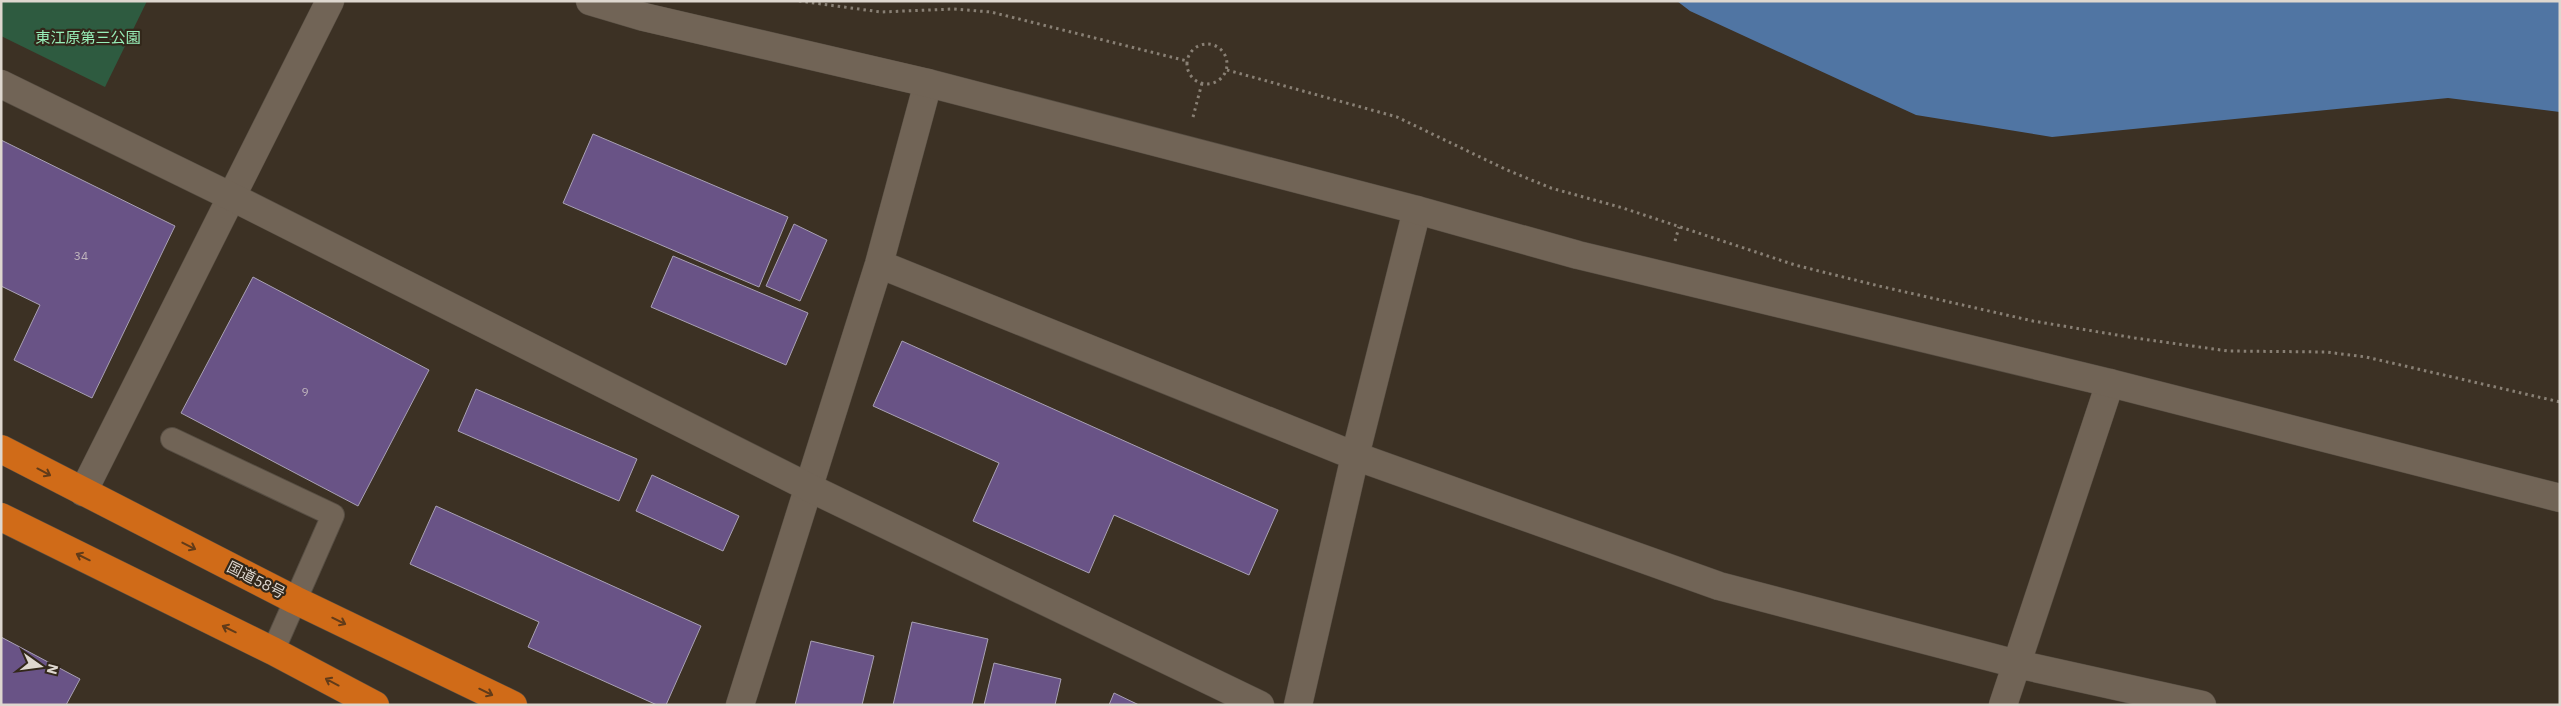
<svg xmlns="http://www.w3.org/2000/svg" width="2561" height="706" font-family="'IBM Plex Sans','Noto Sans JP',sans-serif">
<rect width="100%" height="100%" fill="#3c3124"/>
<path fill="#2e5b40" d="M1 1H147L105 87 1 36Z"/>
<path fill="#5075a3" d="M1677 1H2560V112L2448 98 2052 137 1916 115 1690 11Z"/>
<path fill="#695386" stroke="#a9a1b4" d="M593 134 788 217 759 287 563 203Z
M1 140 175 226 92 398 14 360 40 305 1 286Z
M794 224 827 240 800 301 766 286Z
M673 256 808 313 786 365 651 307Z
M253 277 429 370 358 506 181 413Z
M902 341 1278 510 1249 575 1114 515 1089 573 973 521 999 463 873 406Z
M476 389 637 459 619 501 458 431Z
M652 475 739 516 723 551 636 511Z
M436 506 701 626 666 705H657L528 647 539 622 410 564Z
M912 622 988 639 972 705H893Z
M1 637 80 679 66 705H1Z
M811 641 874 656 862 705H795Z
M994 663 1061 679 1055 705H984Z
M1114 693 1139 705H1109Z"/>
<g fill="none" stroke-linecap="round" stroke-linejoin="round">
<g stroke="#574e43" stroke-width="24">
<path id="lane" d="M172 439 333 515 273 651"/>
</g>
<g stroke="#574e43" stroke-width="29">
<path id="street" d="M879 264 1355 456 1719 586 2017 664 2202 705
M83 492 330 1
M740 705 879 264 928 83
M1298 705 1355 456 1417 210
M2003 705 2110 383"/>
</g>
<g stroke="#574e43" stroke-width="29">
<path id="secondary" d="M590 1 644 17 928 83 1417 210 1578 255 2110 383 2560 498
M1 84 232 197 808 487 1260 705"/>
</g>
<g stroke="#574e43" stroke-width="29">
<path id="highway" d="M1 449 295 600 513 705
M1 517 273 651 375 705"/>
</g>
<path stroke="#898075" stroke-width="3" stroke-dasharray="2.5 4" stroke-linecap="butt" d="M799 1 881 12 953 9 991 12 1187 61
M1187 64a20 20 0 1 1 40 0a20 20 0 1 1-40 0Z
M1227 70 1397 117 1507 170 1551 188 1623 208 1795 265 1879 286 2033 321 2135 338 2228 351 2326 352 2366 357 2560 402
M1193 117 1202 83
M1675 241 1679 227"/>
<use href="#lane" stroke="#716456" stroke-width="22"/>
<use href="#street" stroke="#716456" stroke-width="28"/>
<use href="#secondary" stroke="#716456" stroke-width="28"/>
<use href="#highway" stroke="#d06b18" stroke-width="28"/>
</g>
<defs><path id="oneway-shaft" d="M-6 0H5M1.5-3L5.5 0L1.5 3" fill="none" stroke-width="1.6" stroke-linecap="round" stroke-linejoin="round" transform="scale(1.25)"/></defs>
<g stroke="#613b19">
<use href="#oneway-shaft" transform="translate(44 472) rotate(28)"/>
<use href="#oneway-shaft" transform="translate(189 546) rotate(27)"/>
<use href="#oneway-shaft" transform="translate(83 557) rotate(-154)"/>
<use href="#oneway-shaft" transform="translate(339 621) rotate(26)"/>
<use href="#oneway-shaft" transform="translate(229 629) rotate(-154)"/>
<use href="#oneway-shaft" transform="translate(332 682) rotate(-152)"/>
<use href="#oneway-shaft" transform="translate(486 692) rotate(26)"/>
</g>
<g text-anchor="middle" stroke-width="4.5" stroke-linejoin="round" paint-order="stroke">
<g font-size="12" fill="#c1b6bd">
<text x="81" y="260">34</text>
<text x="305" y="396">9</text>
</g>
<g font-size="15" fill="#98eeb8" stroke="#32271a">
<text x="88" y="43">東江原第三公園</text>
</g>
<g font-size="15" fill="#ded7cf" stroke="#32271a">
<text transform="translate(256 580) rotate(27)" y="5">国道58号</text>
</g>
</g>
<rect width="2561" height="706" fill="none" stroke="#ded7cf" stroke-width="5"/>
<g transform="translate(40 666) rotate(104)" stroke="#32271a" stroke-width="4" paint-order="stroke">
<path d="M0-4L9 19L0 12L-9 19Z" fill="#ded7cf"/>
<text y="-8" font-size="14" font-weight="bold" text-anchor="middle" fill="#ded7cf">N</text>
</g>
</svg>
